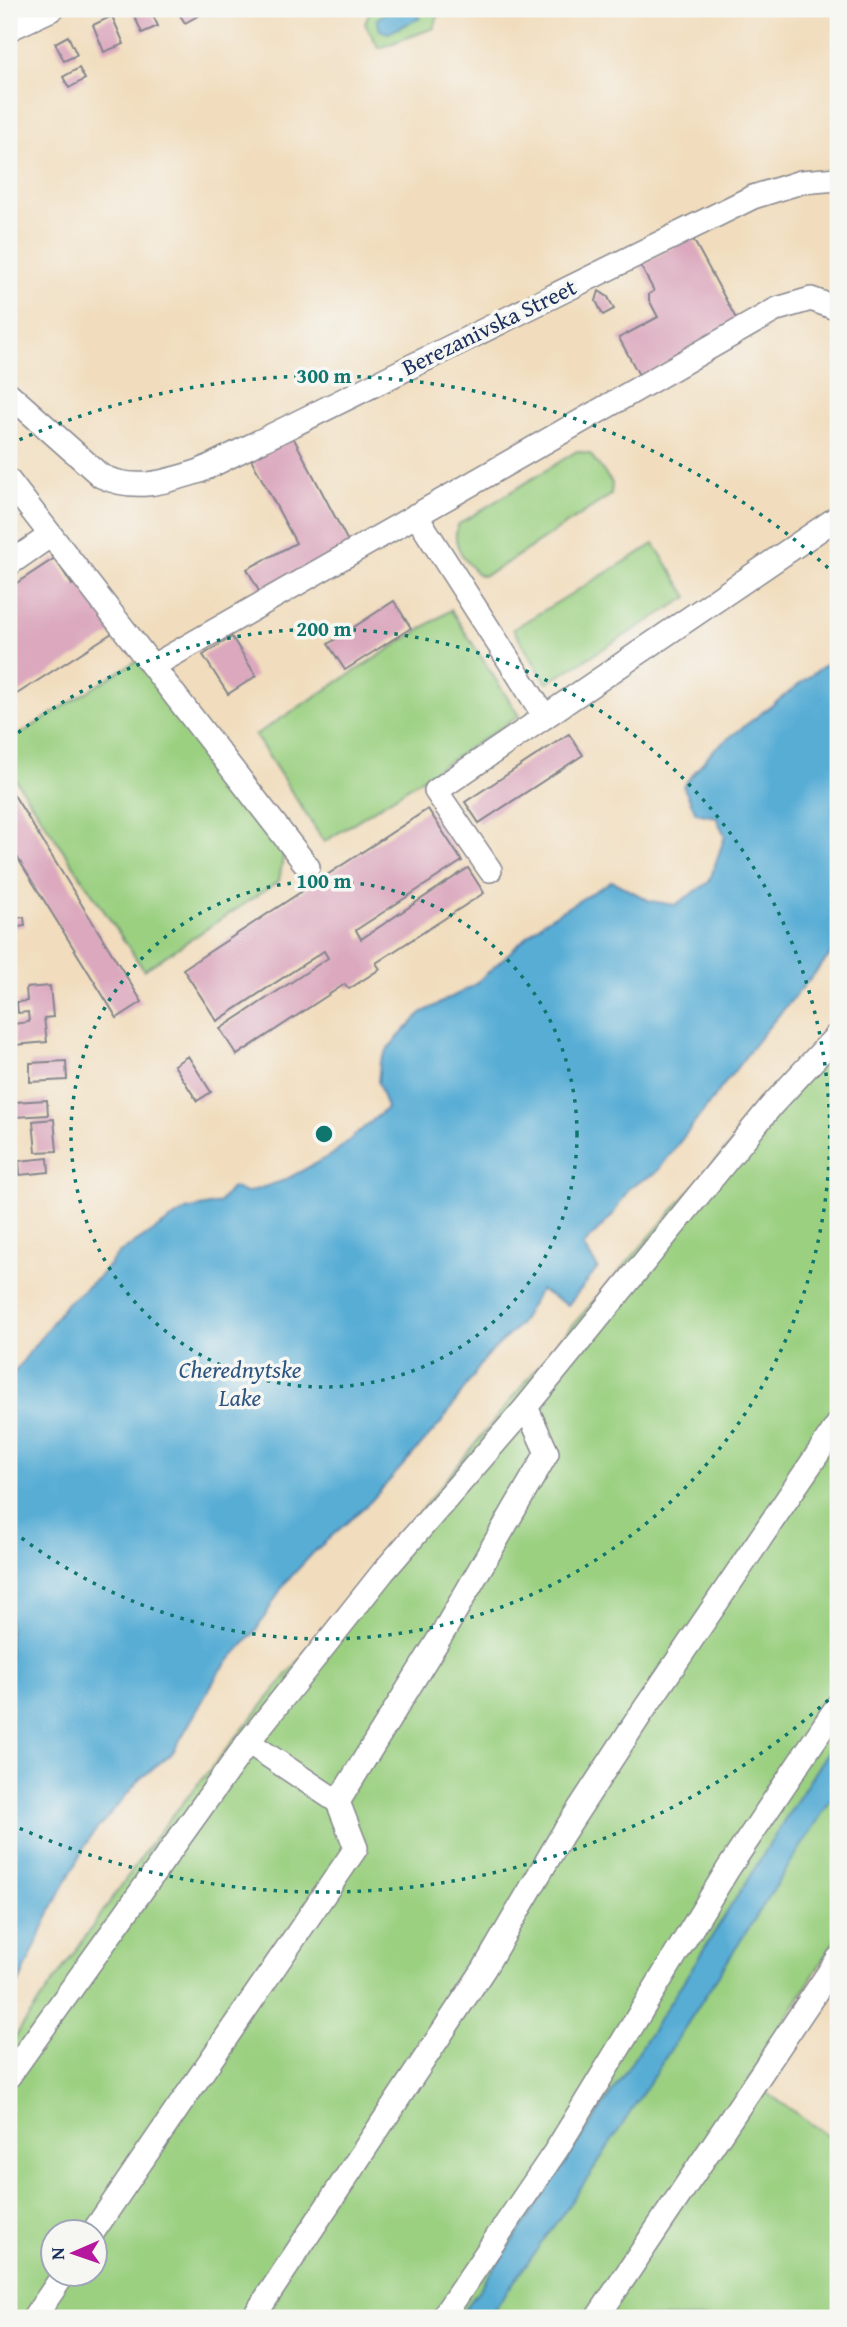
<svg xmlns="http://www.w3.org/2000/svg" width="847" height="2327" font-family="'Gentium Book Plus',serif">
<rect width="100%" height="100%" fill="#f6f6f2"/>
<filter id="ink" filterUnits="userSpaceOnUse"><feTurbulence type="fractalNoise" baseFrequency=".0143" numOctaves="2"/><feDisplacementMap in="SourceGraphic" scale="14" xChannelSelector="R" yChannelSelector="G"/><feConvolveMatrix kernelMatrix="1 2 1 2 8 2 1 2 1" color-interpolation-filters="sRGB"/></filter>
<filter id="wash" filterUnits="userSpaceOnUse"><feTurbulence type="fractalNoise" baseFrequency=".00686" numOctaves="4" result="noise"/><feDisplacementMap in="SourceGraphic" scale="28" xChannelSelector="R" yChannelSelector="G"/><feGaussianBlur stdDeviation="1.57" result="paint"/><feColorMatrix in="noise" values="0 0 0 0 0 0 0 0 0 0 0 0 0 0 0 0 0 1.4 0 .05"/><feComposite in="paint" operator="in"/></filter>
<g filter="url(#wash)">
<rect width="100%" height="100%" fill="#f1ddbd"/>
<path fill="#9bd081" stroke="#5b8070" stroke-width="2" fill-rule="evenodd" d="M370 9H391L378 19H419L416 9H431L438 16 434 28 379 48 365 24Z
M577 451 590 454 612 483 611 495 494 571 483 576 478 574C465 562 449 541 459 524Z
M654 544 688 597 547 683 513 629Z
M451 610 519 716 324 842 255 735Z
M139 659 285 846 279 881 144 970 9 770V741Z
M838 1021V1935L749 2080 838 2143V2318H9V2045L159 1832 559 1341ZM52 2232H94V2274H52Z"/>
<path fill="#59add5" stroke="#3a6e9a" stroke-width="2" d="M391 9H416L420 18 388 33 380 30 377 19Z
M838 655V946L765 1031 656 1173 630 1187 612 1216 583 1246 598 1268 568 1305 540 1290 519 1325 486 1357 441 1423 371 1501 315 1551 284 1584 256 1631 219 1672 173 1752 140 1779 90 1837 53 1906 19 1983 9 1997 10 1378 67 1303 100 1276 118 1254 186 1210 219 1203 232 1187 246 1193 285 1180 333 1154 387 1108 378 1082 380 1063 389 1047 421 1013 473 986 543 922 612 881 650 901 675 905 709 882 725 836 716 817 696 813 683 786 713 750Z
M838 1735V1789L590 2175 488 2318H459C593 2129 715 1932 838 1735Z"/>
<g id="blocks">
<path fill="#dba8bd" d="M141 9H150L158 26 142 33 133 13Z
M176 9H210L185 23Z
M112 16 124 44 104 52 93 25Z
M68 36 77 55 64 61 55 43Z
M79 68 85 79 69 88 63 77Z
M692 237 739 324 640 377 619 338 658 317 649 300V294L654 291 640 265Z
M599 291 608 297 614 309 603 315 596 301Z
M293 437 352 549 262 597 247 569 296 543 251 459Z
M55 558 72 585 78 581 112 633 9 699V588Z
M394 601 411 628 345 670 328 644Z
M232 637 256 676 228 694 203 655Z
M569 734 583 755 479 823 465 802Z
M9 787 142 1002 117 1018 9 844Z
M428 809 462 861 356 930 361 939 468 868 484 893 376 963 380 969 349 989 345 984 237 1055 220 1029 328 958 324 951 217 1021 183 969Z
M24 917 25 926 9 928V919Z
M50 986 53 1017 44 1018 47 1042 15 1045 13 1024 29 1022 28 1012 18 1013 17 1002 27 1001 26 988Z
M188 1056 211 1092 197 1101 174 1065Z
M66 1061 67 1080 30 1082V1063Z
M47 1100 48 1115 15 1117 14 1102Z
M54 1119 57 1151 36 1152 33 1121Z
M48 1158 49 1172 20 1175 19 1161Z"/>
</g>
</g>
<g filter="url(#ink)">
<use href="#blocks" fill-opacity="0" stroke="#86868e" stroke-width="2"/>
<g fill="none" stroke-linecap="round" stroke-linejoin="round">
<g stroke="#86868e" stroke-width="26">
<path id="minor" d="M9 29 52 9
M9 394 101 476C135 492 165 482 200 471L753 197 801 182 838 179
M9 481 308 867
M416 515 545 717
M9 564 51 535
M153 666 777 309 811 299 838 309
M490 870 436 791 838 517
M248 1742 338 1802
M9 2076 248 1742 383 1572 526 1407 772 1105 838 1034
M93 2232 356 1848 338 1802 445 1629 547 1453 526 1407
M34 2318 64 2274
M253 2318 484 1969 562 1835 639 1717 838 1424
M442 2318 557 2149 728 1869 838 1705
M597 2318 838 1959"/>
</g>
<use href="#minor" stroke="#fff" stroke-width="23"/>
</g>
</g>
<g fill="none" stroke="#0f766e" stroke-width="3.5" stroke-dasharray="3.5 7">
<circle cx="324" cy="1134" r="253"/>
<path d="M10 739A505 505 0 1 1 10 1529"/>
<path d="M836 1693A758 758 0 0 1 10 1824M10 444A758 758 0 0 1 836 575"/>
</g>
<g text-anchor="middle" stroke-width="7" stroke-linejoin="round" paint-order="stroke">
<g font-size="23" fill="#1b2f5e" stroke="#f6f6f2">
<text transform="translate(489 327) rotate(-26)" y="8">Berezanivska Street</text>
</g>
<g font-size="24" font-style="italic" fill="#2e5582" stroke="#f6f6f2">
<text x="240" y="1378">Cherednytske<tspan x="240" dy="28">Lake</tspan></text>
</g>
</g>
<circle cx="324" cy="1134" r="10" fill="#0f766e" stroke="#f6f6f2" stroke-width="3.5"/>
<g font-size="21" text-anchor="middle" font-weight="bold" fill="#0f766e" stroke="#f6f6f2" stroke-width="7" stroke-linejoin="round" paint-order="stroke">
<text x="324" y="383">300 m</text>
<text x="324" y="636">200 m</text>
<text x="324" y="888">100 m</text>
</g>
<rect width="847" height="2327" fill="none" stroke="#f6f6f2" stroke-width="35"/>
<g transform="translate(74 2253) rotate(268)"><circle r="33" fill="#f6f6f2" stroke="#9ea6b7" stroke-width="2"/>
<path d="M0-5L12 26L0 18L-12 26Z" fill="#b5179e"/>
<text y="-10" font-size="19" font-weight="bold" text-anchor="middle" fill="#1b2f5e">N</text>
</g>
</svg>
